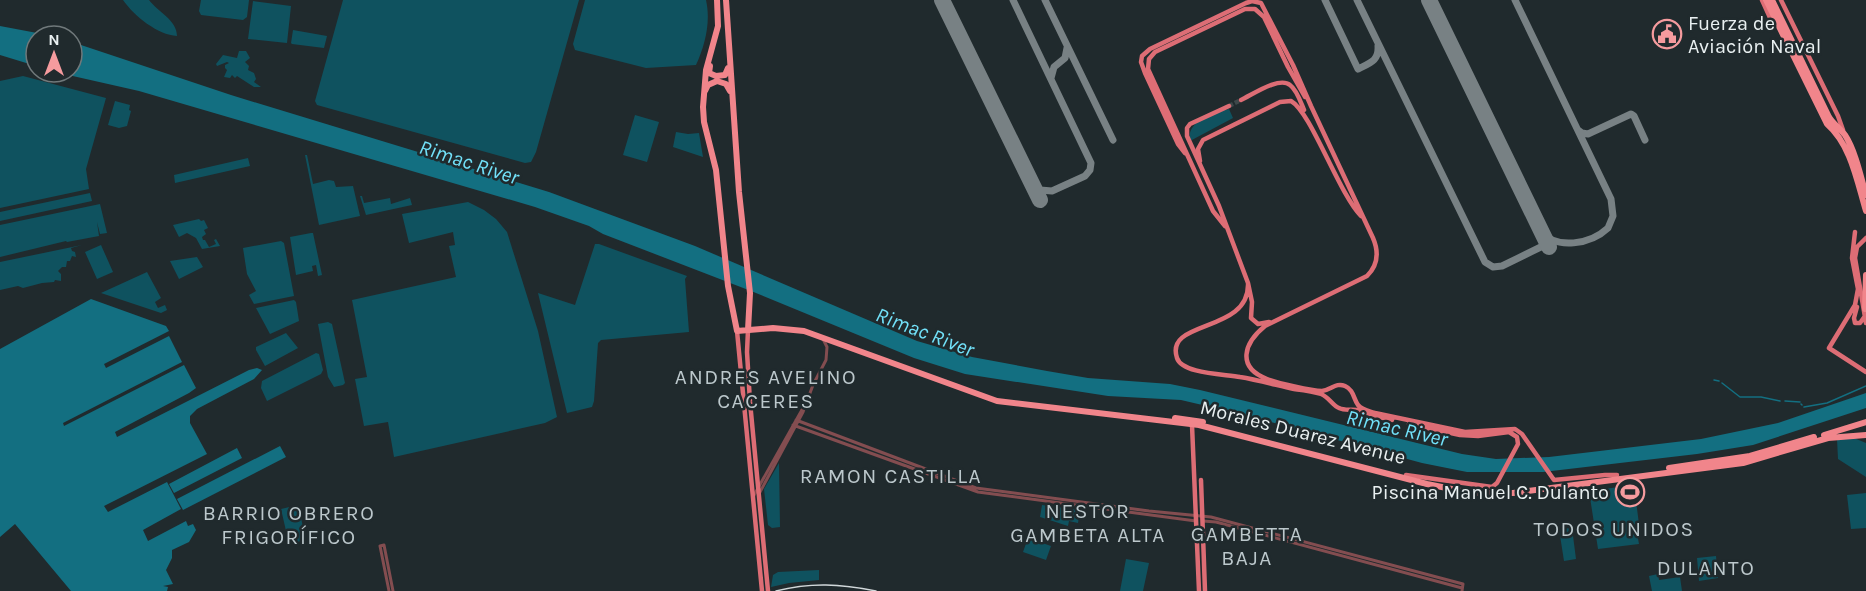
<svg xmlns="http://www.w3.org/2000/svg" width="1866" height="591" font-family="Karla,sans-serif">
<rect width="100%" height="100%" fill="#202a2d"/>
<path fill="#0f525f" d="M123 0H149C158 12 177 20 177 36 158 35 134 16 123 0Z
M201 0H249L247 17 243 20 201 15 199 11Z
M343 0H579L536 152 531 162 525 163 317 105 315 101Z
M585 0H706C711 22 705 45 696 65L646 68 575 50 573 44Z
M253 1 291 6 287 43 248 39Z
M293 30 327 36 324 48 292 44 291 43Z
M239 51H246L250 58 245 62 249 66 248 70 254 73 256 79 254 82 261 87H254L237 76 235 78 232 75 230 78 224 77 227 70 225 68V65L229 63 227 62 217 66 216 64 223 55 237 58Z
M23 76 106 98 86 169 89 189 0 208V81Z
M115 101 130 105 129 110 131 111 127 126 119 128 108 125Z
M1225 109 1226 110 1229 109 1233 118 1190 141C1186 121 1211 116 1225 109Z
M635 115 659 122 647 162 623 155Z
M676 132 688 134 699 133 703 157 673 147Z
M305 155H307L313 184 329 180 334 181 336 187 353 186 360 216 319 225Z
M248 158 250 166 175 183 174 175Z
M90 193 92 201 0 221V212Z
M360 196H362L364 203 390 198 391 204 410 198 412 205 366 215Z
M468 202 484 210 496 219 507 232 538 331 557 417 545 423 394 457 388 422 364 426 355 379 367 377 352 300 456 277 449 246 455 245 453 232 409 243 402 214Z
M100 204 107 233 100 234 97 222 99 236 67 242 66 241 0 257V225Z
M199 219 201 221 204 220 208 228 204 230 206 234 202 237 203 240H205L209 247 216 244 214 240 216 239 220 246 202 249 196 238 187 233 179 237 173 225Z
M311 233H313L322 275 318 276 316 265 312 266 313 271 296 275 290 237Z
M281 241 284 243 294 296 254 304 249 295 256 291 247 274 243 248Z
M595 244H599L687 276 685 279 689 332 601 340 598 343 594 401 592 407 567 413 538 293 575 305Z
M82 245 71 248 72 251 75 252 76 257 72 256 70 261H67L66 267H62L58 271 61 274V281L55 280 54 282 42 283 23 288 18 286 0 290V262Z
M101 245 113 272 97 279 85 252Z
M197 257 203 267 179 279 170 261Z
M147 272 161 298 155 302 158 308 165 305 167 310 161 313 101 293Z
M294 300 296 302 299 321 270 334 256 308Z
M328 322 332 324 345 383 343 385 334 387 328 377 318 324Z
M286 333 298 348 265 366 256 350V347Z
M316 353 319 354 323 370 321 374 267 401 261 388 262 381Z
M1854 438 1866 443V477L1838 459 1837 439Z
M779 463 780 527 772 528 768 525 764 489Z
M1634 485 1640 532 1637 533 1639 544 1598 549 1589 491Z
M1866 493V528L1851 529 1847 495Z
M298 505 306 540 289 544 281 509Z
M1042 505 1080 510 1078 523 1069 521 1068 526 1040 517Z
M1572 528 1576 559 1564 561 1559 529Z
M1028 538 1051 546 1046 560 1023 552Z
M1716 556 1718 578 1699 581 1697 558Z
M1126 559 1149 563 1143 591H1120Z
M819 570V580L789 583 771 587 773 575 778 572Z
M1658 574 1659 580 1680 577 1682 591H1652L1649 576Z"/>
<path fill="#136f81" d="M0 26 53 36H36V66L0 55Z
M72 42 231 95 549 192 695 246 917 341 972 357 1047 371 1088 378 1170 384 1200 390 1462 454 1496 459 1549 457 1701 439 1778 423 1866 393V408L1753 445 1697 454 1543 472H1467L1422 463 1245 415 1181 400 1108 396 965 374 914 358 751 291 603 234 589 226 535 207 139 91 55 72H72Z
M91 299 166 326 169 331 104 364 106 368 169 336 182 362 63 423 64 426 184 365 196 388 189 393 115 432 117 437 249 370 257 368 262 370 254 379 197 409 190 416V423L207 454 104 506 108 512 167 482 181 509 143 530 148 541 186 521 188 526 193 524 196 530 189 542 172 550V558L166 570 173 584 163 586 168 587 167 591H71L15 524 0 537V349Z
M280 446 286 457 183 510 177 499Z
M237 448 242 458 174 493 169 484Z"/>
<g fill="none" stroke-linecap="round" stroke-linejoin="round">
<path stroke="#136f81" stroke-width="1.5" d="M1714 380 1719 381
M1722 383 1740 397H1761L1780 401
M1785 401 1800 402
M1801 404 1802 405
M1804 407 1827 403 1866 386"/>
<path stroke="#788184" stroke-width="7" d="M1013 0 1091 163 1090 170 1085 176 1052 191 1040 190 1031 182
M1045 0 1113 140
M1325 0 1358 69C1370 63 1379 61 1378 46
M1357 0 1485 262 1493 267 1502 266 1547 244
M1515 0 1611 199 1613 216 1608 228C1591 244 1556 251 1540 230
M1051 78 1054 67 1065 58 1067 48
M1578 130 1582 133 1588 134 1631 114 1634 116 1645 140"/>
<path stroke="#788184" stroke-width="16" d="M942 0 1040 200
M1429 0 1549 247"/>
<path stroke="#3e484a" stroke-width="4.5" stroke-dasharray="4.5 2" stroke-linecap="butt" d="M1229 106 1241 100"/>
<path stroke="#834d50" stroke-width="3" d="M796 420 976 488 1149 511 1211 517 1463 584 1462 591
M793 425 978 492 1196 521
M760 492 803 412 813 385 826 360 827 347 823 339
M753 497 803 408
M1203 521 1216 522 1462 588
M389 591 380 546 384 545 393 591"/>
<path stroke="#dd6d75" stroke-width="4.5" d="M1762 0 1772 22
M1781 0 1838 116 1843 130
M1241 100C1252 95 1279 76 1290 85 1297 90 1301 103 1304 110
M1229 106 1190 124 1187 128V136L1219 206 1248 283 1252 302 1251 318 1258 324 1269 322
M1185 153 1178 144 1145 73 1141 62 1142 56 1150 49 1246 3 1252 1 1261 3 1293 65 1311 106 1373 238C1379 252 1378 265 1367 276L1265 326C1244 343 1236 367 1267 379 1278 383 1311 391 1322 391 1331 390 1336 382 1345 386 1354 390 1353 398 1358 405 1362 410 1369 411 1375 413L1465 432 1515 429 1522 434 1554 480 1605 475H1617
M1200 161 1198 149 1203 140 1280 102 1291 101C1311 112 1338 192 1361 216
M1225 226 1213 211 1148 69 1149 59 1155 52 1245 9H1255L1264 17 1288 67 1305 97
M1855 232 1852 258 1858 289 1855 305 1829 348 1866 372
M1866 238 1857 247 1855 258 1866 323
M1248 283C1250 334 1164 319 1177 358 1182 374 1225 374 1240 377 1258 380 1276 385 1294 389 1303 390 1313 391 1321 394 1329 397 1332 405 1339 408 1345 411 1351 409 1357 410 1369 413 1380 418 1392 420
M1857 307 1854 318 1855 323H1860L1865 316
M748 330 747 352 750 402 768 591
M737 331 762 591
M1192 425 1199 591
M1406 475 1492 487 1497 483 1518 444 1517 437 1509 432 1478 436 1460 435 1409 424
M1201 480 1205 591"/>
<path stroke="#f1858b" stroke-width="6" d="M717 0 718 26 706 70 703 107 704 122 716 170 728 286 737 331 773 328 804 331 997 401 1199 425 1427 484 1471 493H1513L1743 463 1828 438 1866 435
M726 0 739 192 750 293 748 330
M1766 0 1827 124C1851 145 1857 181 1866 211
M1772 0 1829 117C1833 124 1840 128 1845 135 1855 150 1861 177 1866 195
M710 66 709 73 716 76 725 75 728 68
M705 91 708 85 717 81 726 84 730 91
M1865 309 1866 275
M1175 418 1203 422
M1824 435 1866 422
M1669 468 1750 456 1814 437"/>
<path stroke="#d1d8da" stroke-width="1.5" d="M776 591C811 582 841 584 876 591"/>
</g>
<defs>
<g id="civic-ring" transform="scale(1.5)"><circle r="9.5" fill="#202a2d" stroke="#f59b9e" stroke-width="1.5"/><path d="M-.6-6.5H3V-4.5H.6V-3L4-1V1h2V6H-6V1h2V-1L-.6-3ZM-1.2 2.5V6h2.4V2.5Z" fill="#f59b9e"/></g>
<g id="stadium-ring" transform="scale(1.5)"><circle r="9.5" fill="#202a2d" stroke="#f59b9e" stroke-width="1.5"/><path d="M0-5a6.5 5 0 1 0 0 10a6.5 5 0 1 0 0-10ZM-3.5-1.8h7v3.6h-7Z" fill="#f59b9e"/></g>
</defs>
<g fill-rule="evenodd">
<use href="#civic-ring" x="1667" y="34"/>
<use href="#stadium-ring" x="1630" y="492"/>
</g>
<g text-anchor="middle" stroke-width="5" stroke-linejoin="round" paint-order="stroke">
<g font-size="20" fill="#e9f0f1" stroke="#202a2d" text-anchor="start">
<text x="1688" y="30">Fuerza de<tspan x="1688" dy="23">Aviación Naval</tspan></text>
<text x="1609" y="499" text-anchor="end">Piscina Manuel C. Dulanto</text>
</g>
<g font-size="20" fill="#e9f0f1" stroke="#202a2d">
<text transform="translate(1303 432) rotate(14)" y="7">Morales Duarez Avenue</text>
</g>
<g font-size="21" font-style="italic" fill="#72e2fa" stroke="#202a2d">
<text transform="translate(469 162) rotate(18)" y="7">Rimac River</text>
<text transform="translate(925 332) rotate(21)" y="7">Rimac River</text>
<text transform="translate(1397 428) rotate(13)" y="7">Rimac River</text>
</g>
<g font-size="21" letter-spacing="1.5" fill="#bcc8cc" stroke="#202a2d">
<text x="766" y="384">ANDRES AVELINO<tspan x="766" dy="24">CACERES</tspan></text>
<text x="891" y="483">RAMON CASTILLA</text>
<text x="1088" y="518">NESTOR<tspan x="1088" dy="24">GAMBETA ALTA</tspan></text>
<text x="289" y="520">BARRIO OBRERO<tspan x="289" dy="24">FRIGORÍFICO</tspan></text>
<text x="1614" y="536">TODOS UNIDOS</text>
<text x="1247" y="541">GAMBETTA<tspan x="1247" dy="24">BAJA</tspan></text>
<text x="1706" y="575">DULANTO</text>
</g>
</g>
<g transform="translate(54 54)"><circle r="28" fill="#202a2d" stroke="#70797b" stroke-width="1.5"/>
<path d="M0-4.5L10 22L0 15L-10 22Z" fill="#f59b9e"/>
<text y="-9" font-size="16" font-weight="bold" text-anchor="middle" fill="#e9f0f1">N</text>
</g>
</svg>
